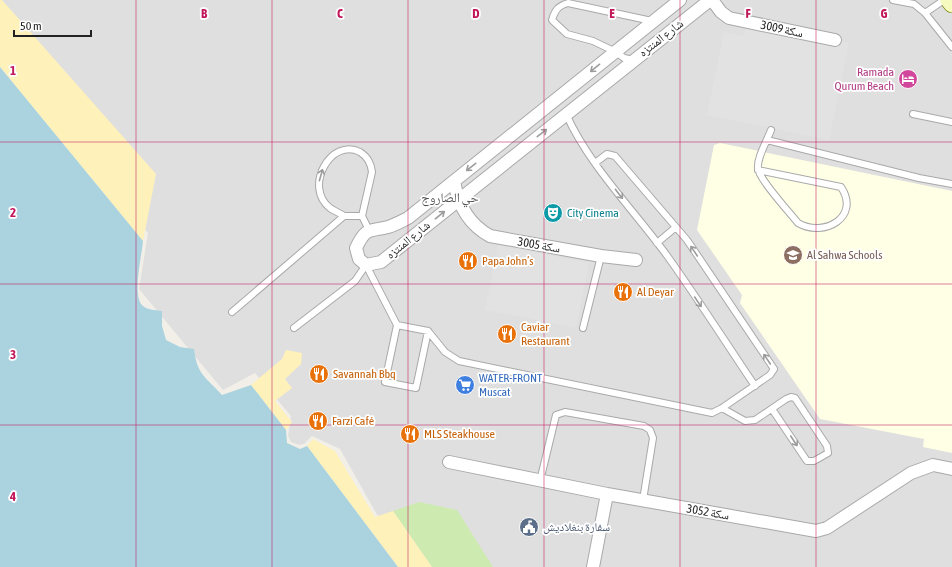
<svg xmlns="http://www.w3.org/2000/svg" width="952" height="567" font-family="'Asap Condensed','Noto Naskh Arabic',sans-serif">
<rect width="100%" height="100%" fill="#f2efe9"/>
<path fill="#e0dfdf" d="M0 0H952V567H416L376 513 340 449 312 436 304 444 299 445 291 442 288 436 291 416 255 373 223 390 139 289 148 233 0 55Z"/>
<path fill="#ffffe5" d="M720 143 952 191V453L923 447 924 439 820 419 740 303 742 295 697 230 714 145Z"/>
<path fill="#cdebb0" d="M419 502 457 510 493 567H432L393 511Z"/>
<path fill="#fff1ba" d="M0 0H2L156 174 143 241 0 67Z
M286 350 302 353 301 364 285 379 292 388 275 401 292 422 286 430 251 385 282 359Z
M313 439 335 451 375 517 393 511 432 567H398L307 446Z"/>
<path fill="#e2e2e2" d="M747 22 849 43 829 140 707 115 724 32 744 36Z
M498 245 589 263 576 328 485 310Z"/>
<path fill="#aad3df" d="M0 67 143 241C142 255 132 295 142 305 147 310 154 310 162 311V326L166 340 180 347 194 349C197 375 206 377 222 395L251 385 286 430 287 443 300 449 307 446 398 567H0Z"/>
<g fill="none" stroke-linecap="round" stroke-linejoin="round">
<g stroke="#a9a9a9" stroke-width="8">
<path id="lane" d="M893 0 914 4 925 13
M944 0 925 13 952 47
M634 60 624 58 616 52 593 41 567 34 552 20C555 10 558 6 568 3L652 21
M566 114C590 167 634 210 668 257 698 299 726 343 755 386
M913 114 952 122
M767 140 919 178 952 184
M758 170 841 187C861 217 824 238 798 223 790 213 758 178 758 168 757 157 767 141 771 130
M344 216C340 213 334 211 330 208 303 187 331 137 360 152 368 157 371 163 372 172L362 216
M657 243 676 227
M232 312 344 216H362L369 230
M294 328 355 281 366 265 397 325 385 382 416 388 428 331 397 325
M583 328 601 256
M428 331 445 352 459 361 712 413 722 408 770 375 774 369 687 240 615 156 607 154 595 163
M722 408 745 421 755 420 786 399 791 397 795 398 827 446 828 453 814 461H807L772 409
M540 481 556 415 565 412 644 426 650 430 653 438 643 500"/>
</g>
<g stroke="#a9a9a9" stroke-width="14">
<path id="street" d="M680 0 408 218C402 221 395 225 388 227 368 232 366 227 356 248L359 259 366 265 381 262 710 0
M712 0 721 12 729 18 835 40
M454 181C458 205 468 224 490 236L601 256 636 260
M449 462 607 494 816 531 827 528 911 473 933 465 952 469
M593 567 607 494"/>
</g>
<g stroke="#707d05" stroke-width="18">
<path id="secondary" d="M949 0 952 4"/>
</g>
<use href="#lane" stroke="#fff" stroke-width="6"/>
<use href="#street" stroke="#fff" stroke-width="12"/>
<use href="#secondary" stroke="#f7fabf" stroke-width="17"/>
</g>
<defs><path id="oneway-shaft" d="M-6 0H5M1.5-3L5.5 0L1.5 3" fill="none" stroke-width="1.6" stroke-linecap="round" stroke-linejoin="round"/></defs>
<g stroke="#9c9c9c">
<use href="#oneway-shaft" transform="translate(595 68) rotate(141)"/>
<use href="#oneway-shaft" transform="translate(542 133) rotate(-38)"/>
<use href="#oneway-shaft" transform="translate(471 167) rotate(142)"/>
<use href="#oneway-shaft" transform="translate(321 175) rotate(-74)"/>
<use href="#oneway-shaft" transform="translate(619 194) rotate(52)"/>
<use href="#oneway-shaft" transform="translate(440 215) rotate(-39)"/>
<use href="#oneway-shaft" transform="translate(694 251) rotate(-124)"/>
<use href="#oneway-shaft" transform="translate(698 302) rotate(56)"/>
<use href="#oneway-shaft" transform="translate(767 359) rotate(-124)"/>
<use href="#oneway-shaft" transform="translate(794 441) rotate(57)"/>
</g>
<path fill="none" stroke="#c2185b" stroke-width="1" stroke-opacity="0.55" d="M136 0V567M272 0V567M408 0V567M544 0V567M680 0V567M816 0V567M0 142H952M0 284H952M0 425H952"/>
<defs>
<g id="hotel-disc" transform="scale(1)"><circle r="9.5" fill="#d1479c" stroke="#fff"/><path d="M-6-4.5h1.5V1H6V5H4.5V3h-9V5H-6ZM-4 0a1.8 1.8 0 1 1 3.6 0ZM.5 0V-2.5h3Q6-2.5 6 0Z" fill="#fff"/></g>
<g id="theatre-disc" transform="scale(1)"><circle r="9.5" fill="#0f9aa8" stroke="#fff"/><path d="M-5-5.5Q0-4 5-5.5V0Q5 5 0 6Q-5 5-5 0ZM-3.3-2.5H-1v1.5H-3.3ZM1-2.5H3.3v1.5H1ZM-2.8 1Q0 5.5 2.8 1Z" fill="#fff"/></g>
<g id="school-disc" transform="scale(1)"><circle r="9.5" fill="#8d6e63" stroke="#fff"/><path d="M0-5L7-2L0 1L-7-2ZM-4 1L0 2.5L4 1V4Q0 6-4 4Z" fill="#fff"/></g>
<g id="restaurant-disc" transform="scale(1)"><circle r="9.5" fill="#e8710a" stroke="#fff"/><path d="M-5-6h1v4h1v-4h1v4h1v-4h1v5L-1.5 .5V6h-2V.5L-5-1ZM5-6V6H3V1.5H1.5Q1.5-4 5-6Z" fill="#fff"/></g>
<g id="supermarket-disc" transform="scale(1)"><circle r="9.5" fill="#3f7fe0" stroke="#fff"/><path d="M-6-5.5h2.5l.6 2H6L4.5 2H-2.5L-4.4-4H-6ZM-1.5 3.2a1.3 1.3 0 1 0 .1 0ZM3 3.2a1.3 1.3 0 1 0 .1 0Z" fill="#fff"/></g>
<g id="civic-disc" transform="scale(1)"><circle r="9.5" fill="#5c6f8a" stroke="#fff"/><path d="M-.6-6.5H3V-4.5H.6V-3L4-1V1h2V6H-6V1h2V-1L-.6-3ZM-1.2 2.5V6h2.4V2.5Z" fill="#fff"/></g>
</defs>
<g fill-rule="evenodd">
<use href="#hotel-disc" x="908" y="79"/>
<use href="#theatre-disc" x="553" y="213"/>
<use href="#school-disc" x="793" y="255"/>
<use href="#restaurant-disc" x="468" y="261"/>
<use href="#restaurant-disc" x="623" y="292"/>
<use href="#restaurant-disc" x="507" y="334"/>
<use href="#restaurant-disc" x="319" y="374"/>
<use href="#supermarket-disc" x="465" y="385"/>
<use href="#restaurant-disc" x="318" y="421"/>
<use href="#restaurant-disc" x="410" y="434"/>
<use href="#civic-disc" x="529" y="527"/>
</g>
<g text-anchor="middle" stroke-width="3.5" stroke-linejoin="round" paint-order="stroke">
<g font-size="12" fill="#222" stroke="#fff">
<text transform="translate(782 29) rotate(12)" y="4">سكة 3009</text>
<text transform="translate(661 38) rotate(-38)" y="4">شارع المنتزه</text>
<text transform="translate(408 240) rotate(-39)" y="4">شارع المنتزه</text>
<text transform="translate(539 245) rotate(10)" y="4">سكة 3005</text>
<text transform="translate(708 512) rotate(10)" y="4">سكة 3052</text>
</g>
<g font-size="12" fill="#b23c85" stroke="#fff" text-anchor="end">
<text x="894" y="76">Ramada<tspan x="894" dy="14">Qurum Beach</tspan></text>
</g>
<g font-size="12" fill="#0d838f" stroke="#fff" text-anchor="start">
<text x="567" y="217">City Cinema</text>
</g>
<g font-size="12" fill="#785e54" stroke="#fff" text-anchor="start">
<text x="807" y="259">Al Sahwa Schools</text>
</g>
<g font-size="12" fill="#c56008" stroke="#fff" text-anchor="start">
<text x="482" y="265">Papa John’s</text>
<text x="637" y="296">Al Deyar</text>
<text x="521" y="331">Caviar<tspan x="521" dy="14">Restaurant</tspan></text>
<text x="333" y="378">Savannah Bbq</text>
<text x="332" y="425">Farzi Café</text>
<text x="424" y="438">MLS Steakhouse</text>
</g>
<g font-size="12" fill="#366cbe" stroke="#fff" text-anchor="start">
<text x="479" y="382">WATER-FRONT<tspan x="479" dy="14">Muscat</tspan></text>
</g>
<g font-size="12" fill="#4e5e75" stroke="#fff" text-anchor="start">
<text x="543" y="531">سفارة بنغلاديش</text>
</g>
<g font-size="13" fill="#555" stroke="#fff">
<text x="450" y="202">حي الصاروج</text>
</g>
</g>
<g font-size="13" text-anchor="middle" font-weight="bold" fill="#c2185b" stroke="#fff" stroke-width="3.5" stroke-linejoin="round" paint-order="stroke">
<text x="204" y="18">B</text>
<text x="340" y="18">C</text>
<text x="476" y="18">D</text>
<text x="612" y="18">E</text>
<text x="748" y="18">F</text>
<text x="884" y="18">G</text>
<text x="13" y="75">1</text>
<text x="13" y="217">2</text>
<text x="13" y="359">3</text>
<text x="13" y="501">4</text>
</g>
<path d="M14 30v6h77v-6" fill="none" stroke="#222222" stroke-width="2"/>
<text x="20" y="30" font-size="12" fill="#222222" stroke="#ffffff" stroke-width="3" paint-order="stroke">50 m</text>
</svg>
